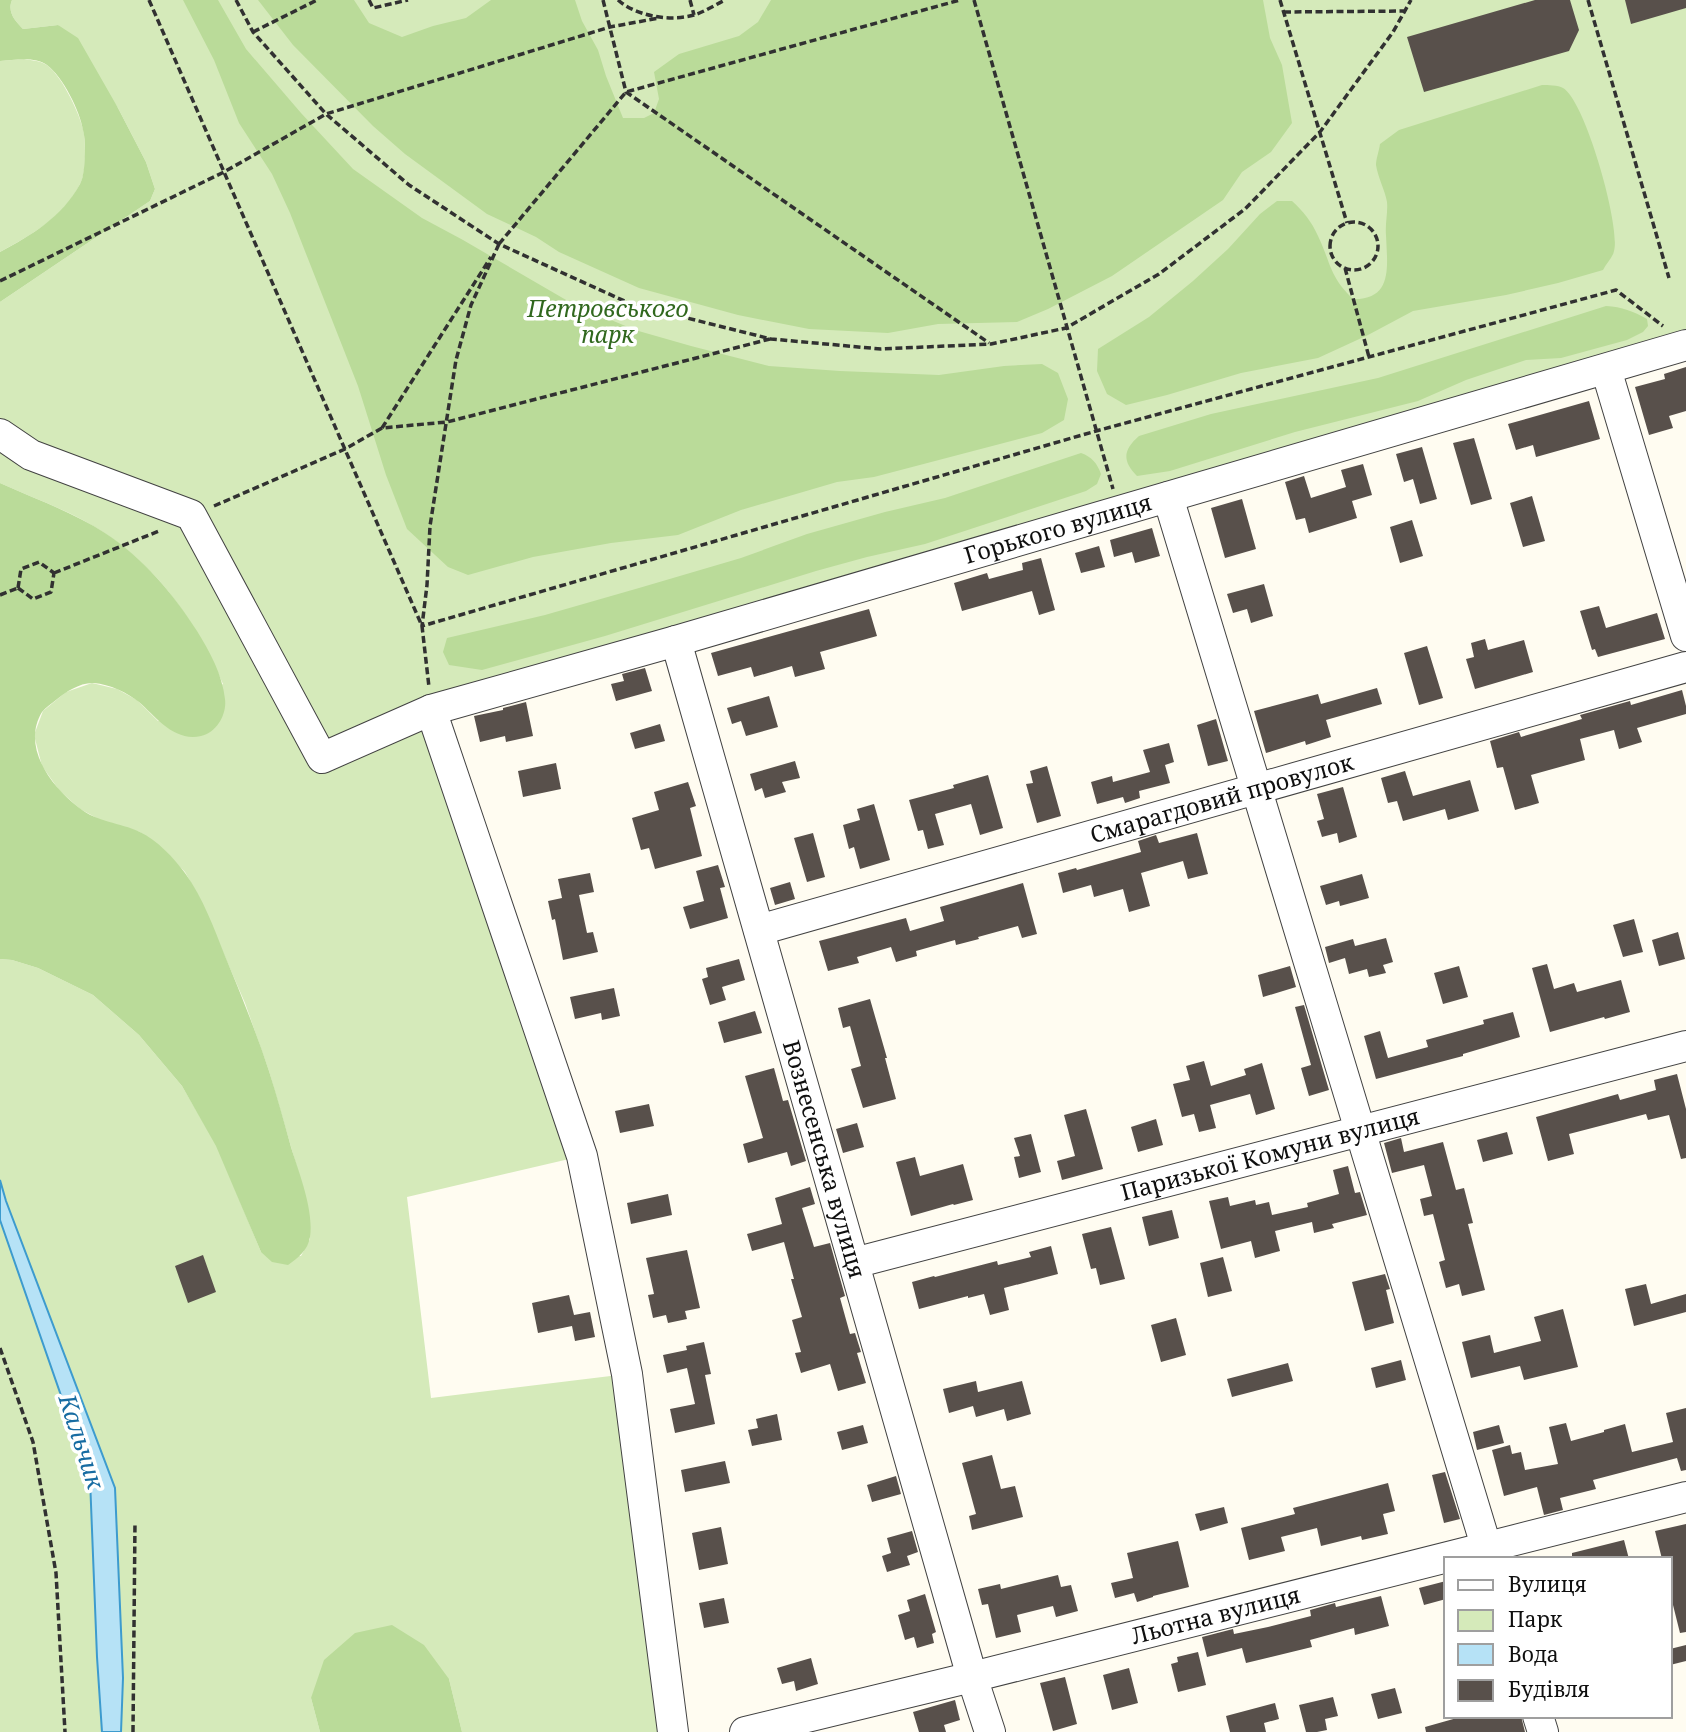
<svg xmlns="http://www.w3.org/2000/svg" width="1686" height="1732" font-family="'Noto Serif',serif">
<rect width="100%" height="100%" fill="#fffcf1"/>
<path fill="#d5eaba" d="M12 0H1686V345L431 710 582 1156 407 1197 431 1398 627 1374 673 1732H462L449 1679 311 1698 320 1732H121L123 1677 115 1488 6 1201 0 1180V959L12 960 38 968 93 995 139 1035 182 1086 217 1146 261 1252 301 1256 310 1239 309 1217 303 1188 269 1071 245 1003 199 897 185 872 163 849 140 832 104 822 80 809 59 790 42 766 34 735 43 711 66 692 92 683 117 689 137 700 158 721 223 684C196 623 162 572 106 534 74 512 35 499 0 483V302L150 201 155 189 146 162 118 108 58 25 23 29C15 21 7 12 12 0Z
M24 59C30 60 40 61 45 64 60 72 79 112 83 129 86 141 86 171 81 182 65 217 31 235 0 252V61Z
M0 1220 90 1479 97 1657 102 1732H0Z"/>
<path fill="#badb99" d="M0 0H12C7 12 15 21 23 29L58 25 78 38 118 108 146 162 155 189 150 201 0 302V252C32 235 62 217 80 184 83 178 83 174 84 168 85 156 86 142 83 130 80 111 63 77 47 65 35 56 14 60 0 61Z
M183 0H218L246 49 301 113 353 169 422 218 463 240 573 304 635 330 691 346 769 366 840 371 939 375 1004 366 1042 364 1058 373 1068 399 1064 420 1042 433 874 477 837 482 741 510 678 535 611 543 533 557 468 575 448 567 407 529 386 475 358 386 290 213 272 174 239 123 214 60Z
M258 0H354L369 23 402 37 433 26 466 18 491 0H575L582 21 598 50 606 76 623 118H644L654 113 659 99 654 72 679 54 739 36 758 22 771 0H1263L1270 38 1282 65 1292 123 1271 152 1242 172 1223 200 1112 276 1048 309 1017 322 938 324 888 333 809 329 738 315 639 288 559 252 536 237 487 214 405 154 373 126 293 45Z
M1542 85C1548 85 1558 85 1563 88 1585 100 1621 227 1614 251 1613 257 1606 264 1603 270L1558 283 1506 295 1413 311 1368 335 1318 358 1241 373 1167 395 1126 405 1107 394 1097 371 1098 349 1149 317 1193 281 1228 249 1260 214 1277 201H1292C1303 211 1312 222 1318 236 1331 263 1329 276 1353 299 1394 300 1387 264 1386 235 1385 224 1388 213 1387 202 1385 190 1378 178 1376 165 1376 159 1379 151 1380 144L1399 130Z
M1606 306C1622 307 1633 311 1647 319L1648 326 1643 332 1627 340 1561 358 1526 360 1466 380 1418 401 1295 432 1170 471 1137 476C1122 461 1123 450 1139 436L1211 414 1378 378Z
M1081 453C1092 457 1097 463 1101 474L1097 484 1086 491 925 544 867 557 816 571 605 636 511 662 482 670 449 665 443 652 447 638 545 615 639 588 741 558 807 534 885 512 945 498Z
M0 483C35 499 73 512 105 533 143 558 173 593 197 631 210 652 222 674 225 699 227 714 217 732 201 736 174 742 156 717 139 702 128 693 109 684 94 683 81 682 65 692 56 700 51 704 45 708 42 712 21 747 51 786 78 807 98 823 119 822 140 832 157 840 174 858 185 873 203 898 214 928 225 956 241 994 256 1032 269 1071 277 1096 284 1122 291 1147 299 1173 314 1210 310 1237 308 1250 298 1258 288 1265L272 1262 261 1252 216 1146 182 1086 139 1035 93 995 38 968 12 960 0 959Z
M392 1625 424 1645 449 1679 462 1732H320L311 1698 324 1660 355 1633Z"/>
<path fill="#b6e2f6" stroke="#3d9bce" stroke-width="2" d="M0 1180 6 1201 115 1488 123 1678 121 1732H102L97 1657 90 1479 0 1220Z"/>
<path fill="#58504b" d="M1535 0H1570L1579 30 1569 51 1424 92 1407 37Z
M1625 0H1686V8L1631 24Z
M1686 367V411L1669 416 1673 428 1649 435 1635 387 1665 379 1664 374Z
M1589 401 1600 439 1536 457 1533 445 1516 450 1508 424Z
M1474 438 1492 499 1471 505 1453 443Z
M1422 447 1437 499 1420 504 1413 479 1404 482 1396 454Z
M1363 464 1372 495 1352 501 1357 518 1309 533 1305 518 1296 520 1285 482 1304 476 1311 498 1346 487 1341 470Z
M1532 496 1545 541 1523 547 1510 503Z
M1242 499 1256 549 1225 558 1211 508Z
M1412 520 1423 556 1400 563 1390 527Z
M1152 528 1160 556 1135 563 1132 552 1114 557 1110 540Z
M1099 546 1105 567 1081 573 1075 553Z
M1041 558 1055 610 1039 615 1032 591 962 611 954 583 987 573 989 579 1023 570 1022 563Z
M1264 584 1273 616 1251 623 1247 609 1233 613 1227 594Z
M1599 606 1606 628 1657 613 1665 639 1598 657 1595 649 1592 650 1580 611Z
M869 609 877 636 820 652 825 669 795 677 792 666 754 677 751 667 718 676 711 653Z
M1485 639 1488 650 1524 640 1533 672 1475 689 1466 659 1474 657 1471 643Z
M1427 646 1443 698 1419 705 1404 653Z
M645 668 652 691 616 701 611 684 624 681 622 674Z
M1377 688 1382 704 1326 720 1331 737 1306 745 1305 741 1266 753 1254 711 1318 694 1321 704Z
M1682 690 1686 706V714L1637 728 1642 742 1619 749 1614 730 1580 739 1585 760 1531 775 1539 803 1515 810 1503 767 1497 768 1490 741 1519 732 1521 737 1582 719 1580 715 1630 701 1631 705Z
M769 696 778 727 746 736 741 721 732 724 727 708Z
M526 702 533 736 506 742 505 736 480 742 474 716 503 710V708Z
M1216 719 1228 761 1208 766 1197 725Z
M660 724 665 741 635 749 630 733Z
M1169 743 1174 762 1165 765 1170 783 1139 791 1140 798 1125 803 1123 797 1097 804 1091 782 1112 776 1113 782 1150 772 1143 750Z
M795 761 800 778 782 782 786 792 765 798 762 788 755 791 750 774Z
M556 763 561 789 523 797 518 771Z
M1047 766 1061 816 1037 823 1026 784 1033 783 1030 771Z
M1405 771 1413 796 1470 780 1479 811 1448 820 1445 809 1403 821 1397 801 1388 803 1381 778Z
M988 775 1003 828 980 835 971 804 935 814 944 845 928 849 923 830 918 831 909 800 954 788 953 785Z
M688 782 696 806 690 808 702 856 655 869 649 848 641 850 632 818 659 810 654 792Z
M1343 787 1357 837 1339 843 1337 833 1322 837 1317 821 1324 819 1317 794Z
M874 804 890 860 860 869 854 847 849 849 843 825 860 820 857 809Z
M813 833 825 877 807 882 794 838Z
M1197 833 1208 874 1188 879 1183 861 1141 873 1150 906 1129 912 1123 889 1094 897 1091 885 1063 893 1058 873 1076 868 1077 870 1141 852 1138 841 1156 835 1159 843Z
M718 865 725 887 720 888 728 918 690 929 683 907 704 901 696 871Z
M590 873 594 892 579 895 587 933 593 932 598 952 563 960 555 919 552 920 548 901 562 898 558 879Z
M1362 874 1369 898 1340 906 1339 901 1326 905 1320 886Z
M790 882 795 899 775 905 770 888Z
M1023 883 1037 934 1022 938 1018 926 978 937 979 939 956 945 955 940 916 951 917 956 896 962 891 947 857 957 859 963 828 971 819 941 906 918 910 931 944 921 940 907Z
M1634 919 1643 952 1623 957 1613 925Z
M1678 932 1685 959 1659 966 1652 940Z
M1386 938 1393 962 1383 965 1386 973 1369 977 1367 969 1349 974 1345 958 1329 963 1325 947 1353 939 1355 946Z
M739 959 745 980 722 987 726 1000 710 1005 702 979 708 977 706 968Z
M1547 964 1554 989 1574 983 1577 992 1621 980 1630 1012 1605 1019 1604 1017 1550 1032 1532 968Z
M1290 966 1296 987 1263 997 1258 975Z
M1459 966 1468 997 1443 1004 1434 973Z
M614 988 620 1016 602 1020 601 1013 575 1019 570 997Z
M870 999 887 1058H885L896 1099 863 1108 851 1069 861 1066 850 1026 843 1028 838 1008Z
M1304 1005 1329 1090 1309 1096 1301 1068 1311 1065 1295 1007Z
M755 1011 762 1033 724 1043 718 1022Z
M1513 1012 1520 1037 1463 1054V1056L1376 1079 1364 1036 1380 1031 1388 1058 1428 1047 1426 1040 1484 1024 1483 1020Z
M1204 1061 1211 1086 1246 1075 1244 1069 1262 1063 1275 1109 1256 1115 1250 1094 1210 1105 1216 1128 1199 1132 1194 1114 1182 1117 1173 1084 1190 1080 1186 1066Z
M774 1068 783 1101 788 1100 806 1161 791 1166 787 1152 748 1163 743 1144 763 1138 745 1076Z
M1677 1074 1686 1109V1158L1681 1159 1669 1115 1648 1120 1646 1114 1569 1134 1574 1154 1548 1161 1536 1117 1618 1094 1620 1100 1656 1090 1654 1080Z
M649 1104 654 1126 620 1133 615 1111Z
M1086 1109 1103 1169 1062 1180 1057 1161 1075 1156 1064 1115Z
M1156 1119 1163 1145 1138 1152 1131 1127Z
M857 1123 864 1147 843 1153 836 1129Z
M1507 1132 1513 1154 1483 1162 1477 1140Z
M1031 1134 1041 1172 1019 1178 1014 1157 1020 1156 1014 1138Z
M1401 1138 1404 1152 1443 1142 1456 1190 1464 1188 1473 1223 1468 1224 1485 1290 1462 1296 1459 1284 1446 1288 1439 1262 1445 1260 1433 1214 1424 1216 1420 1199 1432 1196 1424 1165 1392 1173 1384 1143Z
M915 1157 920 1176 963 1164 973 1200 954 1205 953 1204 911 1216 896 1162Z
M1348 1166 1355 1193 1360 1192 1367 1215 1332 1224 1334 1228 1314 1233 1312 1222 1275 1231 1280 1251 1255 1258 1251 1241 1221 1249 1209 1201 1228 1197 1230 1206 1255 1200 1256 1205 1269 1202 1272 1215 1308 1207 1307 1203 1339 1194 1333 1170Z
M810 1187 815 1204 802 1208 814 1247 830 1243 845 1296 840 1298 850 1334 855 1333 861 1352 857 1353 866 1383 838 1391 830 1364 801 1373 795 1353 801 1352 792 1320 802 1317 791 1279H794L784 1242 752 1251 747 1234 782 1224 775 1198Z
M668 1194 672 1215 631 1224 627 1203Z
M1172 1210 1179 1238 1149 1246 1142 1217Z
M1111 1227 1125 1279 1100 1285 1096 1268 1091 1269 1082 1234Z
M1051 1246 1058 1274 1004 1288 1009 1310 990 1315 984 1294 968 1298V1296L919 1309 912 1282 934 1276 935 1277 997 1261 998 1265 1031 1257 1029 1252Z
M687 1250 700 1308 685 1311 687 1319 668 1323 666 1315 653 1318 648 1295 654 1294 646 1258Z
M203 1255 216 1292 188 1303 175 1266Z
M1223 1257 1232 1291 1208 1297 1200 1263Z
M1385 1274 1390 1289 1386 1290 1394 1323 1365 1331 1352 1282Z
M1646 1284 1651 1304 1686 1294V1312L1634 1326 1625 1289Z
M569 1295 574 1315 590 1312 595 1337 575 1341 572 1326 538 1333 532 1303Z
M1563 1309 1578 1367 1524 1380 1520 1366 1471 1378 1462 1342 1490 1335 1494 1353 1541 1341 1534 1317Z
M1176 1318 1186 1355 1161 1362 1151 1325Z
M704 1342 711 1374 705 1375 715 1424 675 1433 670 1409 695 1404 687 1368 667 1373 663 1355 687 1350 686 1346Z
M1401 1360 1406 1380 1376 1388 1371 1368Z
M1288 1363 1293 1381 1232 1397 1227 1379Z
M976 1381 978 1392 1022 1381 1031 1414 1007 1421 1004 1409 976 1417 973 1406 949 1413 943 1389Z
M1686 1408V1470L1681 1471 1677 1458 1593 1480 1596 1489 1560 1498 1563 1510 1544 1515 1537 1487 1504 1496 1492 1450 1510 1445 1512 1454 1521 1452 1525 1470 1558 1464 1549 1427 1566 1423 1571 1441 1604 1432V1430L1625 1424 1632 1452 1673 1442 1666 1413Z
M777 1414 782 1440 752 1446 748 1430 758 1428 756 1419Z
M863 1425 868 1443 842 1450 837 1432Z
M1499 1425 1504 1443 1477 1450 1473 1432Z
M992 1455 1001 1489 1015 1486 1023 1517 972 1530 969 1516 976 1514 962 1463Z
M725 1461 730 1483 685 1492 681 1470Z
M1445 1472 1460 1519 1444 1523 1432 1475Z
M896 1476 901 1494 872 1502 867 1485Z
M1388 1483 1395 1511 1383 1514 1388 1534 1362 1540 1361 1536 1321 1546 1317 1528 1281 1537 1285 1551 1249 1560 1241 1528 1295 1514 1293 1508Z
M1224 1507 1228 1523 1200 1531 1195 1514Z
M1686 1524V1632L1680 1633 1670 1593V1559H1662L1655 1531Z
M721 1527 728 1564 699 1570 692 1533Z
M912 1531 918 1552 907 1556 910 1565 887 1572 882 1556 891 1553 887 1538Z
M1624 1540 1629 1559H1572V1553Z
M1178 1541 1189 1587 1153 1596V1597L1137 1602 1134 1593 1115 1598 1111 1583 1133 1578 1127 1553Z
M1058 1575 1061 1587 1071 1585 1078 1611 1056 1617 1053 1606 1017 1615 1021 1632 996 1638 988 1604 982 1605 978 1589 1000 1584 1001 1589Z
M1446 1581V1599L1424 1605 1419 1588Z
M925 1594 936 1632 932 1634 934 1643 917 1648 914 1637 905 1640 898 1615 910 1611 907 1600Z
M1381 1596 1389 1626 1355 1635 1354 1628 1310 1640 1312 1647 1246 1663 1242 1648 1207 1657 1202 1637 1233 1629 1234 1634 1268 1627 1311 1616 1310 1610 1335 1603 1336 1607Z
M724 1598 729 1623 704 1628 699 1603Z
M1686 1645V1661L1670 1665V1649Z
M1198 1652 1206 1685 1178 1692 1171 1664 1178 1662 1177 1657Z
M811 1658 818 1684 796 1691 794 1681 782 1684 777 1668Z
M1129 1668 1138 1703 1112 1710 1103 1675Z
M1065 1677 1077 1724 1053 1731 1040 1683Z
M1395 1688 1402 1713 1378 1719 1371 1694Z
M1333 1697 1338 1716 1325 1719 1327 1730 1317 1732H1306L1299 1705Z
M955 1700 960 1720 944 1725 946 1732H919L913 1712Z
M1275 1703 1279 1719 1264 1723 1266 1732H1230L1226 1716Z
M1464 1716H1521L1525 1732H1426L1425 1727Z"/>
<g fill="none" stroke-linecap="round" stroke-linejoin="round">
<g stroke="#424242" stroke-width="32">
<g id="minor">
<path d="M1606 369 1686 636"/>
<path id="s1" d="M0 434 31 455 191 515 322 758 431 710 676 641 1686 345"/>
<path d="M1168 497 1490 1559"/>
<path id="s2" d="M676 641 972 1677 990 1732"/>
<path d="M431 710 582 1156 627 1374 673 1732"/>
<path id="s3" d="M759 930 1686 667"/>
<path id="s4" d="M854 1263 1686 1046"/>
<path d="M1538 1716 1543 1732"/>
<path id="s5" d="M745 1732 972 1677 1686 1497"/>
</g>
</g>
<path stroke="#313131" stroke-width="3.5" stroke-dasharray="7 3.5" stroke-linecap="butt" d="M149 0 422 626 429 687
M236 0 253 32 326 114 409 185 499 244 631 304 771 339 881 349 991 344 1066 328 1159 274 1245 209 1320 132 1393 32 1411 0
M369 0 373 8 408 0
M603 0 626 92 989 343
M618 0C636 16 670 22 694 15 704 12 715 5 725 0
M690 0 694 15
M974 0 1113 489
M1280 0 1347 223
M1588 0 1669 278
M1284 12 1406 11
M253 32 317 0
M1330 246a24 24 0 1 1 48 0a24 24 0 1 1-48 0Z
M499 244 471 305 456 360 430 526 427 585 422 626 1096 431 1616 290 1663 326
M499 244 626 92 960 0
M1345 268 1369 357
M0 281 224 172 326 114 610 27 659 18
M382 428 491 257
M214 506 345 449 382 428 447 422 770 339
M54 573 159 531
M18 588 21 569 39 562 54 573
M18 588 33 599 51 592 54 573
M0 595 18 588
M0 1348 33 1442 56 1573 65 1732
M133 1732 135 1522"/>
<use href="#minor" stroke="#fff" stroke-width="30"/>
</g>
<g text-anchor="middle" stroke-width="7" stroke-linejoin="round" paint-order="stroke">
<g font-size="23" font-style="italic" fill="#31681e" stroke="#fff">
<text x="608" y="317">Петровського<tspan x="608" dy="26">парк</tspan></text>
</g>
<g font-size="23" fill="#0f0f0f" stroke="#fff">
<text dy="8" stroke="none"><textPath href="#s1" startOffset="1256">Горького вулиця</textPath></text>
<text dy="8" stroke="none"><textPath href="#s3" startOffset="481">Смарагдовий провулок</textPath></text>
<text dy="8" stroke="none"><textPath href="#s4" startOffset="430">Паризької Комуни вулиця</textPath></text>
<text dy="8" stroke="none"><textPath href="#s2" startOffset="539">Вознесенська вулиця</textPath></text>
<text dy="8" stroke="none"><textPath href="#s5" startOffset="485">Льотна вулиця</textPath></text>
</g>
<g font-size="24" font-style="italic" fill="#176ca2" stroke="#fff">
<text transform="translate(81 1442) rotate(72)" y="8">Кальчик</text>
</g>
</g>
<rect x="1444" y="1557" width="228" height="161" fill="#ffffff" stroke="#9f9f9f" stroke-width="2"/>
<rect x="1458" y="1580" width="35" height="10" fill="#ffffff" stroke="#9f9f9f" stroke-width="2"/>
<text x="1508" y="1592" font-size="21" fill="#0f0f0f">Вулиця</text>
<rect x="1458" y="1610" width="35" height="21" fill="#d5eaba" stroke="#9f9f9f" stroke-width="2"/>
<text x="1508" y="1627" font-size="21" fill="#0f0f0f">Парк</text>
<rect x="1458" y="1644" width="35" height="21" fill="#b6e2f6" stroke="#9f9f9f" stroke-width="2"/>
<text x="1508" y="1662" font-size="21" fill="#0f0f0f">Вода</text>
<rect x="1458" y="1680" width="35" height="21" fill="#58504b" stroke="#9f9f9f" stroke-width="2"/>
<text x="1508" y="1697" font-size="21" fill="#0f0f0f">Будівля</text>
</svg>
